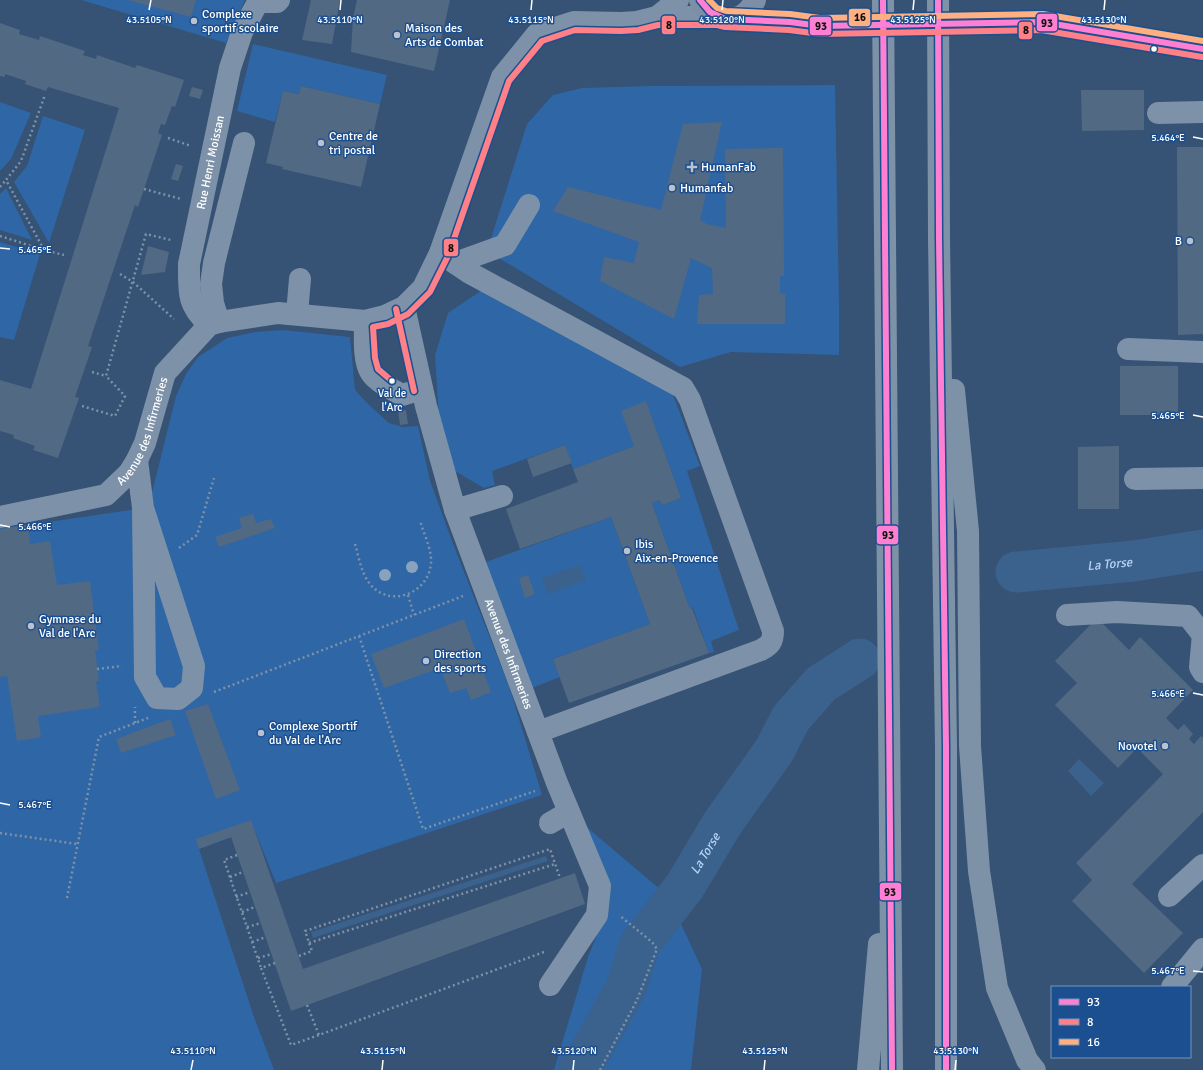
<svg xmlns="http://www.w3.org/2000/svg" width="1203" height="1070" font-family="Signika,sans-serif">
<rect width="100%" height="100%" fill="#365274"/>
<path fill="#2f66a5" d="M81 0H245L226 43Z
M253 44 387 75 380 104 301 86 299 94 283 91 275 122 237 111Z
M835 85 839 304V355L731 352 680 367 487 251 527 124 553 95 582 88 649 86Z
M0 102 31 113 11 159 0 171Z
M43 116 85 130 49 243 14 182 27 166Z
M6 188 32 240 0 230V194Z
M0 242 40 254 14 340 0 337Z
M482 290 672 392 700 466 687 471 739 630 711 641 714 652 709 653 693 608 690 609 652 503 659 500 662 505 681 498 646 402 634 446 573 469 565 445 492 471 495 485 484 488 453 470 439 419 435 355 448 313Z
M283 330 350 337 355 390 369 405 389 423 403 427 418 426 430 481 452 541 510 689 542 795 276 883 254 829 199 849 253 1014 274 1070H0V528L28 525 137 509 150 501 176 396 186 374 198 357 227 338 255 332Z
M611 517 650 624 553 659 560 677 532 688 486 562Z
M582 823 668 896 702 969 691 1070H554L588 957 603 920Z"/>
<path fill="#3b618d" d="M580 565 586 580 548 594 542 578Z
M1079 759 1104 783 1091 796 1068 771Z
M546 856 548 861 313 938 311 932Z"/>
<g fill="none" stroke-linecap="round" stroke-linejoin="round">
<g stroke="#3b618d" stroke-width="41">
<path id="s1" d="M1016 572 1134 561 1203 550"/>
<path id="s2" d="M578 1070 589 1054 626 988 640 944 685 886 722 824 774 751 791 718 821 684 860 659"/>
</g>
</g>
<path fill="#526984" d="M128 0H196L191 17Z
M311 0H340L332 44 302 40Z
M357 0H450L434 71 351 52 353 18Z
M0 23 20 30 19 34 39 40 40 36 85 51 83 55 96 59 97 55 135 68 137 65 184 80 175 107 172 106 165 125 161 124 158 133 162 135 138 207 135 205 88 346 92 347 75 397 79 398 58 458 33 450 35 446 13 438 14 435 0 431V380L31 389 119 108 48 87 46 91 25 84 26 81 5 74V77L0 76Z
M301 86 380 104 361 187 282 169 283 167 266 163 283 91 299 94Z
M192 87 203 90 200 99 189 96Z
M1081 90H1144V130L1082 131Z
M722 122 700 220 707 224 726 228 725 149 783 148 784 276H780V293L785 294V324H697L699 295 713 294 712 268 691 258 674 319 600 281 604 257 634 263 639 242 553 211 568 187 661 210 683 124Z
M1177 147H1203V334L1178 335Z
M176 164 183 166 178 181 171 179Z
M148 246 169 252 165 272 141 275Z
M1120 366H1178V415H1120Z
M646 401 681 498 662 505 659 500 652 503 690 609 692 608 709 653 569 703 553 659 650 624 611 517 520 549 506 509 578 482 573 469 634 446 621 411Z
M406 410 408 424 400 425 398 411Z
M565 445 572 463 533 477 527 459Z
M1119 446V509H1078V447Z
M253 514 256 523 271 519 275 528 219 547 215 537 242 528 239 518Z
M28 525 30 544 50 541 57 585 90 581 99 650H95L99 681H96L100 707 38 716 41 737 17 741 7 676 0 677V529Z
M528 575 535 594 525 598 519 578Z
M1097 618 1129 650 1140 637 1193 690 1166 718 1178 730 1184 724 1193 734 1189 739 1194 744 1201 736 1203 738V812L1132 884 1183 933 1144 973 1072 901 1092 880 1076 863 1163 774 1137 748 1118 768 1055 705 1077 683 1055 661Z
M464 619 491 692 471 700 466 688 450 693 440 668 384 688 371 654Z
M208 704 240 790 216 799 185 711Z
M170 719 176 735 121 753 116 739Z
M251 820 303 969 575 873 585 904 291 1011 231 837 199 849 196 839Z"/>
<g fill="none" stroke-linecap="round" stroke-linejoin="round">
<path stroke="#7d92a8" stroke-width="2.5" stroke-dasharray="2 3" stroke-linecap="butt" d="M168 138 191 146
M0 187 6 180
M144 189 181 199
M0 236 44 250 64 255
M44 250 6 180 21 161 45 95
M120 274 133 282 174 319
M92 372 106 376
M82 406 115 416 125 396 106 376 146 234 171 240
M355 544C359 557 361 573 370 584 390 609 429 593 431 563 432 550 424 534 420 521
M179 548 197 535 214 478
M408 595 414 615
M359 636 423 829 535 791
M97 669 122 666
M214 692 463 596
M135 723V707
M0 833 77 844
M237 855 224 860 261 968
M230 877 243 872
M236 897 250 892
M67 898 99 737 148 718
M242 912 255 907
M247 927 261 923
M252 942 266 937
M309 943 555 864
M299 956 312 951 305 931 550 849 560 878
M258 958 272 954
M275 963 261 968 291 1045 319 1035
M307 1005 319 1035 544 952
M600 1070 637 1000 657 949 652 942 619 915"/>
<g stroke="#7d92a8" stroke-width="22">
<path d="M258 2H277L279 0"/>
<path d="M657 17 678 0"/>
<path d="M1158 113 1203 112"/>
<path d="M440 253 468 272 683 388 690 400 700 428 773 631C773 642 770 645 761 650L538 732"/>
<path d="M455 263 505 245 529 205"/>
<path id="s3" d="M404 307 426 406 455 510 557 783 600 886 597 915 550 985"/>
<path d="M297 314 300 279"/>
<path d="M365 321C365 335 363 361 371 373 377 382 393 390 402 395L422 389"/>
<path d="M219 322 213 303 211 284 214 263 244 143"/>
<path id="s4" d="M209 325C187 304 189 293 189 264L230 68 242 32 259 0"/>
<path d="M1128 349 1203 352"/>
<path d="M137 460 143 508 145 677 157 698 178 699 192 688 194 666 143 508"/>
<path d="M1135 479 1203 478"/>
<path d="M455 510 502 496"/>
<path id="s5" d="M0 517 106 495 129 473 137 460 145 443 165 373 209 325 219 322 278 313 365 321 385 316 404 307 423 288 440 253 502 77 537 34 574 22 621 23 637 22 657 17H718"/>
<path d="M1067 615 1117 612 1188 616 1202 634"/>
<path d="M1203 634 1200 667 1203 672"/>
<path d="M550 823 569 812"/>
<path d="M1169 896 1203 865"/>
<path d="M1172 987 1203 949"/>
</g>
<path stroke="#7d8ea7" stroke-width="22" d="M700 0C713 24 744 26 755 0
M732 19 790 22 820 26
M1042 22 1203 49"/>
<path stroke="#7e92a7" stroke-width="22" d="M883 0 892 1070
M938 0 939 238 946 747V1070
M954 390 968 531 970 746 979 871 997 988 1027 1060 1035 1070
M868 1070 879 944"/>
<path stroke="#7d8ea7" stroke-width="22" d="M820 26 1042 22"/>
<g stroke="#1b4f8f" stroke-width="9">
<path id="bus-1" d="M700 0 710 12 725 19 790 22 820 26 1042 22 1203 49
M883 0 892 1070
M938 0 939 238 946 747V1070"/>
</g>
<g stroke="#1b4f8f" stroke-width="9">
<path id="bus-2" d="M396 309 414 391
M392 381 378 369 375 358 373 327 388 324 408 314 430 292 448 256 509 81 542 41 575 30 621 31 638 30 658 25H717L725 27 789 30 820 34 1041 30 1202 57"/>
</g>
<g stroke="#1b4f8f" stroke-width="9">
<path id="bus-3" d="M709 0 717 8 726 11 790 14 820 18 1043 14 1203 41"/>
</g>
<use href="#bus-1" stroke="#ff80d2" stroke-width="6"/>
<use href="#bus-2" stroke="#ff8087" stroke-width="6"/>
<use href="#bus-3" stroke="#ffaf80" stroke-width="6"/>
</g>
<g fill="#8aa2be">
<circle cx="412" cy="567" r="6"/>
<circle cx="385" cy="575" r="6"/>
</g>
<path fill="none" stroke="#fff" stroke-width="1.5" d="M149 10 151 0M340 10 341 0M531 10 532 0M722 10 723 0M913 10 914 0M1104 10 1105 0M1193 137 1203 139M0 248 10 249M1193 415 1203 417M0 525 10 527M1193 693 1203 695M0 803 10 805M1193 971 1203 972M191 1070 193 1060M382 1070 383 1060M573 1070 574 1060M764 1070 765 1060M955 1070 956 1060"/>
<g fill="#b9c2ce" stroke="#1b4f8f" stroke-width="1.5">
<circle cx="194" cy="21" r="4"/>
<circle cx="397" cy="35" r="4"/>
<circle cx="321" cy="143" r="4"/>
<path d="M690 161h4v4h4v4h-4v4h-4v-4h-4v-4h4z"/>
<circle cx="672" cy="188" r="4"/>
<circle cx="1190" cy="241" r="4"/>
<circle cx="627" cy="551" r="4"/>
<circle cx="31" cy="626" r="4"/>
<circle cx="426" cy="661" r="4"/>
<circle cx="261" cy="733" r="4"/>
<circle cx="1165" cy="746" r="4"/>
</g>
<g fill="#fff" stroke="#1b4f8f" stroke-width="1.5">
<circle cx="1154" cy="49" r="3.5"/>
<circle cx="392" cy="381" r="3.5"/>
</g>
<g text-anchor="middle" stroke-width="3" stroke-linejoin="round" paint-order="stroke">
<g font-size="11" fill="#fff" stroke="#1b4f8f">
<text x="392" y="397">Val de<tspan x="392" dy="14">l'Arc</tspan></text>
</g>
<g font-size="12" fill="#fff" stroke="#1b4f8f" text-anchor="start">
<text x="202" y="18">Complexe<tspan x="202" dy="14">sportif scolaire</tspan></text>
<text x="405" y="32">Maison des<tspan x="405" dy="14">Arts de Combat</tspan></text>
<text x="329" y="140">Centre de<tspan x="329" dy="14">tri postal</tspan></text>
<text x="701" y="171">HumanFab</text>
<text x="680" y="192">Humanfab</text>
<text x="1182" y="245" text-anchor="end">B</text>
<text x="635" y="548">Ibis<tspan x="635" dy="14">Aix-en-Provence</tspan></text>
<text x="39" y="623">Gymnase du<tspan x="39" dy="14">Val de l'Arc</tspan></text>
<text x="434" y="658">Direction<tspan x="434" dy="14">des sports</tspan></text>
<text x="269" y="730">Complexe Sportif<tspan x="269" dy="14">du Val de l'Arc</tspan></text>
<text x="1157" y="750" text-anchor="end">Novotel</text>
</g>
<g font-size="12" fill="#fff" stroke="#1b4f8f">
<text dy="4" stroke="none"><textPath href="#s4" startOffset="171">Rue Henri Moissan</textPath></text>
<text dy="4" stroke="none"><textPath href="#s5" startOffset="184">Avenue des Infirmeries</textPath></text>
<text dy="4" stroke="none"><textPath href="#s3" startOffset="363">Avenue des Infirmeries</textPath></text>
</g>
<g font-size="13" font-style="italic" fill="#b5d3f5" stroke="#1b4f8f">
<text dy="5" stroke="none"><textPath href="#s1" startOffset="94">La Torse</textPath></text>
<text dy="5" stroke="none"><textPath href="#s2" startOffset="253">La Torse</textPath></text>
</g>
</g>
<g font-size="10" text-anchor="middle" fill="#fff" stroke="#1b4f8f" stroke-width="3" stroke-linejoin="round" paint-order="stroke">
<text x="149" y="23">43.5105°N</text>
<text x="340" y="23">43.5110°N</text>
<text x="531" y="23">43.5115°N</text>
<text x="722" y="23">43.5120°N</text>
<text x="913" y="23">43.5125°N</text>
<text x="1104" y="23">43.5130°N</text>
<text x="1168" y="141">5.464°E</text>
<text x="35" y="253">5.465°E</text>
<text x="1168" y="419">5.465°E</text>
<text x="35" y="530">5.466°E</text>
<text x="1168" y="697">5.466°E</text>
<text x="35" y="808">5.467°E</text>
<text x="1168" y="974">5.467°E</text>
<text x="193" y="1054">43.5110°N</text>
<text x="383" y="1054">43.5115°N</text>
<text x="574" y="1054">43.5120°N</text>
<text x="765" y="1054">43.5125°N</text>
<text x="956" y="1054">43.5130°N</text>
</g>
<g stroke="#1b4f8f" stroke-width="1.5">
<rect x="848" y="8" width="23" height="19" rx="4" fill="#ffaf80"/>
<rect x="1036" y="13" width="22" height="19" rx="4" fill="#ff80d2"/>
<rect x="661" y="15" width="15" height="20" rx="4" fill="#ff8087"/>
<rect x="809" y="16" width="23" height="20" rx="4" fill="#ff80d2"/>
<rect x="1018" y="21" width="15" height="19" rx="4" fill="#ff8087"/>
<rect x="443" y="238" width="16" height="19" rx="4" fill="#ff8087"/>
<rect x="876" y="525" width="23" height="20" rx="4" fill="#ff80d2"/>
<rect x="879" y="882" width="23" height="19" rx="4" fill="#ff80d2"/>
</g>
<g font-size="11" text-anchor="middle" font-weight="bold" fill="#111">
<text x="860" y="21">16</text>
<text x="1047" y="27">93</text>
<text x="669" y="29">8</text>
<text x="821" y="30">93</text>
<text x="1026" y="34">8</text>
<text x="451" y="252">8</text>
<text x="888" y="539">93</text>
<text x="890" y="896">93</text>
</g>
<rect x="1051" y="986" width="140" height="72" fill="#1b4f8f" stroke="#7695bc"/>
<rect x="1059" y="999" width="20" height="6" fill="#ff80d2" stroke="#7695bc"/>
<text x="1087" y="1006" font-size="12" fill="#ffffff">93</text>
<rect x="1059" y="1019" width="20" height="6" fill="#ff8087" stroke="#7695bc"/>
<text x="1087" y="1026" font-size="12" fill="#ffffff">8</text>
<rect x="1059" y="1039" width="20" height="6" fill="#ffaf80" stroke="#7695bc"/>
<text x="1087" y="1046" font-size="12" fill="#ffffff">16</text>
</svg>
